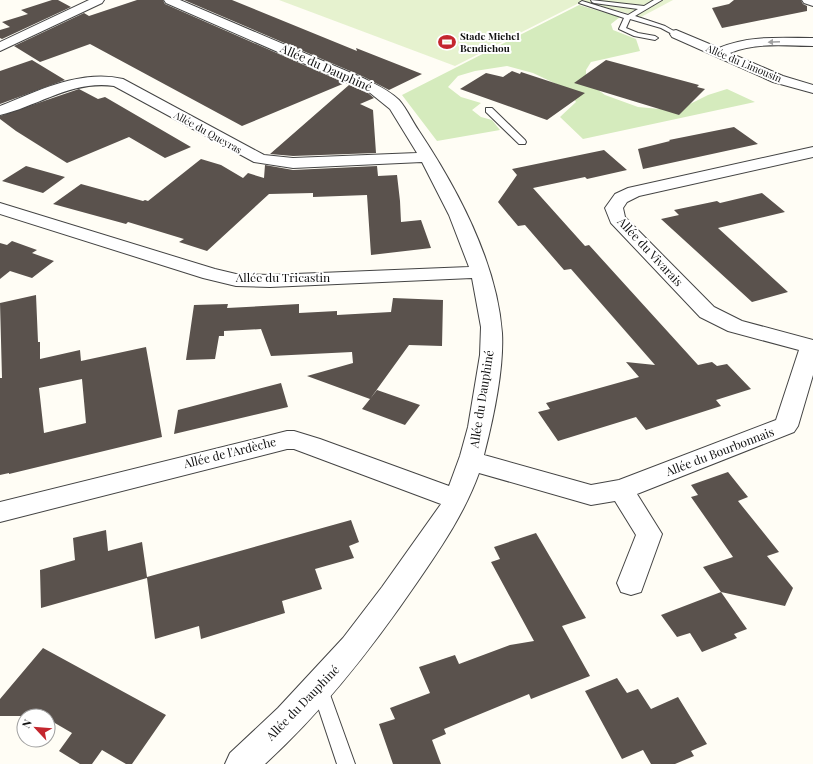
<svg xmlns="http://www.w3.org/2000/svg" width="813" height="764" font-family="'Playfair Display',serif">
<rect width="100%" height="100%" fill="#fffdf5"/>
<path fill="#d5ebbd" d="M579 5 620 17 611 24 613 30 636 39 640 51 591 62 586 70V81L605 95 638 107 660 109 690 104 708 95 727 89 755 102 583 139 560 117 576 102 567 89 533 73 507 66 475 71 458 76 448 87 461 97 481 103 472 110 481 117 492 120 500 130 437 141 402 95Z"/>
<path fill="#e6f2cf" d="M279 0H673L641 17 583 1 455 66Z"/>
<path fill="#5a524d" fill-rule="evenodd" d="M52 0H58L71 7 2 39 0 38V30L10 27 2 22 28 14 21 10Z
M137 0H163L165 4 345 83 242 126 90 44 40 62 14 46 84 13 89 16Z
M184 0H232L357 51 356 48 422 74 389 90 364 77Z
M734 0H801L803 4 807 6V11L722 28 712 8 729 4Z
M32 60 65 80 0 104V71Z
M606 60 699 85 697 87 705 89 679 115 574 83Z
M512 71 520 74 521 72 585 93 547 120 460 89 486 73 503 77Z
M349 85 368 93 374 98 360 104 373 110 376 153 293 156 270 154Z
M79 89 98 99 105 97 191 147 165 158 129 137 67 163 16 131 0 119V116Z
M734 127 758 144 643 169 638 149 670 141 669 140Z
M604 150 627 170 587 179 585 177 533 188 585 246 589 245 698 365 712 362 717 366 727 364 751 389 716 400 721 406 646 430 636 417 558 441 538 412 550 409 546 403 639 377 626 362 655 365 571 269 564 270 525 225 518 226 498 202 517 175 512 169Z
M201 159 221 165 243 178 248 173 264 178 265 165 293 170 377 166 378 176 397 175 400 201 401 222 421 220 431 248 371 255 367 195 313 197V193L269 194 207 251 179 242 184 239 128 222 126 224 53 204 81 184 143 201 145 200 148 201Z
M26 166 65 177 43 193 2 181Z
M762 193 785 212 718 228 788 292 752 302 661 219 679 215 674 210 717 201 720 203Z
M12 241 37 250 32 253 54 261 32 278 10 271 0 279V243L7 245Z
M36 295 38 342H40V359L80 350 81 361 146 347 162 437 9 474V473L0 475V378H2L0 303ZM82 379 86 423 44 433 39 388Z
M393 298 443 300 442 346 409 345 370 399 377 390 420 405 405 425 362 409 370 399 307 376 353 363 352 352 271 356 261 329 224 331V336H219L215 359 186 360 194 305 228 304 227 308 299 304V313L337 311V315L391 312Z
M281 383 288 407 174 434 178 410Z
M728 472 748 497 738 501 779 552 767 556 793 588 785 606 721 592 747 629 734 634 737 638 702 652 690 633 677 637 661 615 721 592 703 567 733 557 691 497 698 495 691 485Z
M351 520 359 542 349 546 354 558 315 569 322 589 282 601 285 613 201 639 199 626 155 639 147 578 41 608 40 570 75 560 73 538 106 530 108 551 142 542 147 577Z
M536 533 586 618 562 626 590 676 531 699 529 694 444 729 446 734 432 740 441 764H393L379 724 395 719 390 708 430 693 419 667 455 655 459 664 510 645 534 641 491 562 500 559 494 547Z
M43 648 166 715 132 764H126L102 750 92 764H80L59 751 72 733 48 719V716H0V699Z
M617 678 627 693 638 689 651 709 678 697 707 744 691 751 694 756 675 764H651L643 750 622 759 585 691Z"/>
<g fill="none" stroke-linecap="round" stroke-linejoin="round">
<g stroke="#444" stroke-width="2">
<path id="lane" d="M591 0 644 6 654 0H662L635 16 665 26 679 34 674 35 661 28 630 19 626 28 638 33 655 36 658 38 655 40 634 36 619 29 624 18 579 3 582 1 628 15 638 9 594 3 592 2Z
M486 108H492L525 140 526 142 525 144H519L486 112Z
M320 681 326 683 328 689 355 764H337L312 689 314 683Z"/>
</g>
<g stroke="#444" stroke-width="2">
<path id="street" d="M89 0H104L102 3 0 51V42Z
M164 0H180L363 78C375 84 389 90 399 100 407 109 412 121 419 131 457 188 497 263 502 333 504 369 493 420 484 455L591 485 619 480 776 420 799 350 728 331 700 317 611 223 605 208 615 194 628 188 813 147V157L639 196 627 202 623 208 625 217 714 307 742 321 813 340V375L798 426 794 432 637 494 662 534 641 592 631 595 621 592 617 583 636 535 615 501 591 505 479 473C465 512 442 546 418 581 373 647 324 710 265 764H225L230 753 278 708 343 638 382 587 441 504 294 449H287L0 522V502L287 431H294L320 439 449 486 460 456 468 427 480 355 481 327 472 278 270 287 236 286 203 278 0 214V203L215 269 236 274 270 275 469 267 449 215 422 162 293 168 254 162 114 86C72 80 39 106 0 115V106C38 91 81 69 123 79L264 155 293 158 417 153 390 109 369 92 166 3Z
M802 0H813V6L804 3Z
M676 30 719 48C749 35 782 38 813 38V46C786 46 756 42 730 53L783 76 813 85V93L773 82 672 37 670 34 672 31Z"/>
</g>
<use href="#lane" fill="#fff" fill-rule="evenodd"/>
<use href="#street" fill="#fff" fill-rule="evenodd"/>
</g>
<defs><path id="oneway-solid" d="M-6-.8H1V-3.2L6.5 0L1 3.2V.8H-6Z"/></defs>
<use fill="#a0a0a0" href="#oneway-solid" transform="translate(774 42) rotate(178)"/>
<defs>
<g id="stadium-bare" transform="scale(1.38)"><path d="M0-5a6.5 5 0 1 0 0 10a6.5 5 0 1 0 0-10ZM-3.5-1.8h7v3.6h-7Z" fill="#c4262e" stroke="#fff" stroke-width="2.5" paint-order="stroke"/></g>
</defs>
<g fill-rule="evenodd">
<use href="#stadium-bare" x="447" y="42"/>
</g>
<g text-anchor="middle" stroke-width="4" stroke-linejoin="round" paint-order="stroke">
<g font-size="10" font-weight="bold" fill="#111" stroke="#fff" text-anchor="start">
<text x="460" y="40">Stade Michel<tspan x="460" dy="12">Bendichou</tspan></text>
</g>
<g font-size="10" fill="#111" stroke="#fff">
<text transform="translate(744 63) rotate(23)" y="4">Allée du Limousin</text>
<text transform="translate(208 132) rotate(29)" y="4">Allée du Queyras</text>
</g>
<g font-size="12" fill="#111" stroke="#fff">
<text transform="translate(326 68) rotate(24)" y="4">Allée du Dauphiné</text>
<text transform="translate(650 252) rotate(47)" y="4">Allée du Vivarais</text>
<text x="283" y="282">Allée du Tricastin</text>
<text transform="translate(482 399) rotate(-81)" y="4">Allée du Dauphiné</text>
<text transform="translate(720 452) rotate(-21)" y="4">Allée du Bourbonnais</text>
<text transform="translate(230 453) rotate(-14)" y="4">Allée de l'Ardèche</text>
<text transform="translate(303 703) rotate(-46)" y="4">Allée du Dauphiné</text>
</g>
</g>
<g transform="translate(36 728) rotate(296)"><circle r="19" fill="#ffffff" stroke="#a0a0a0"/>
<path d="M0-3L7 15L0 10L-7 15Z" fill="#c4262e"/>
<text y="-6" font-size="11" font-weight="bold" text-anchor="middle" fill="#111111">N</text>
</g>
</svg>
